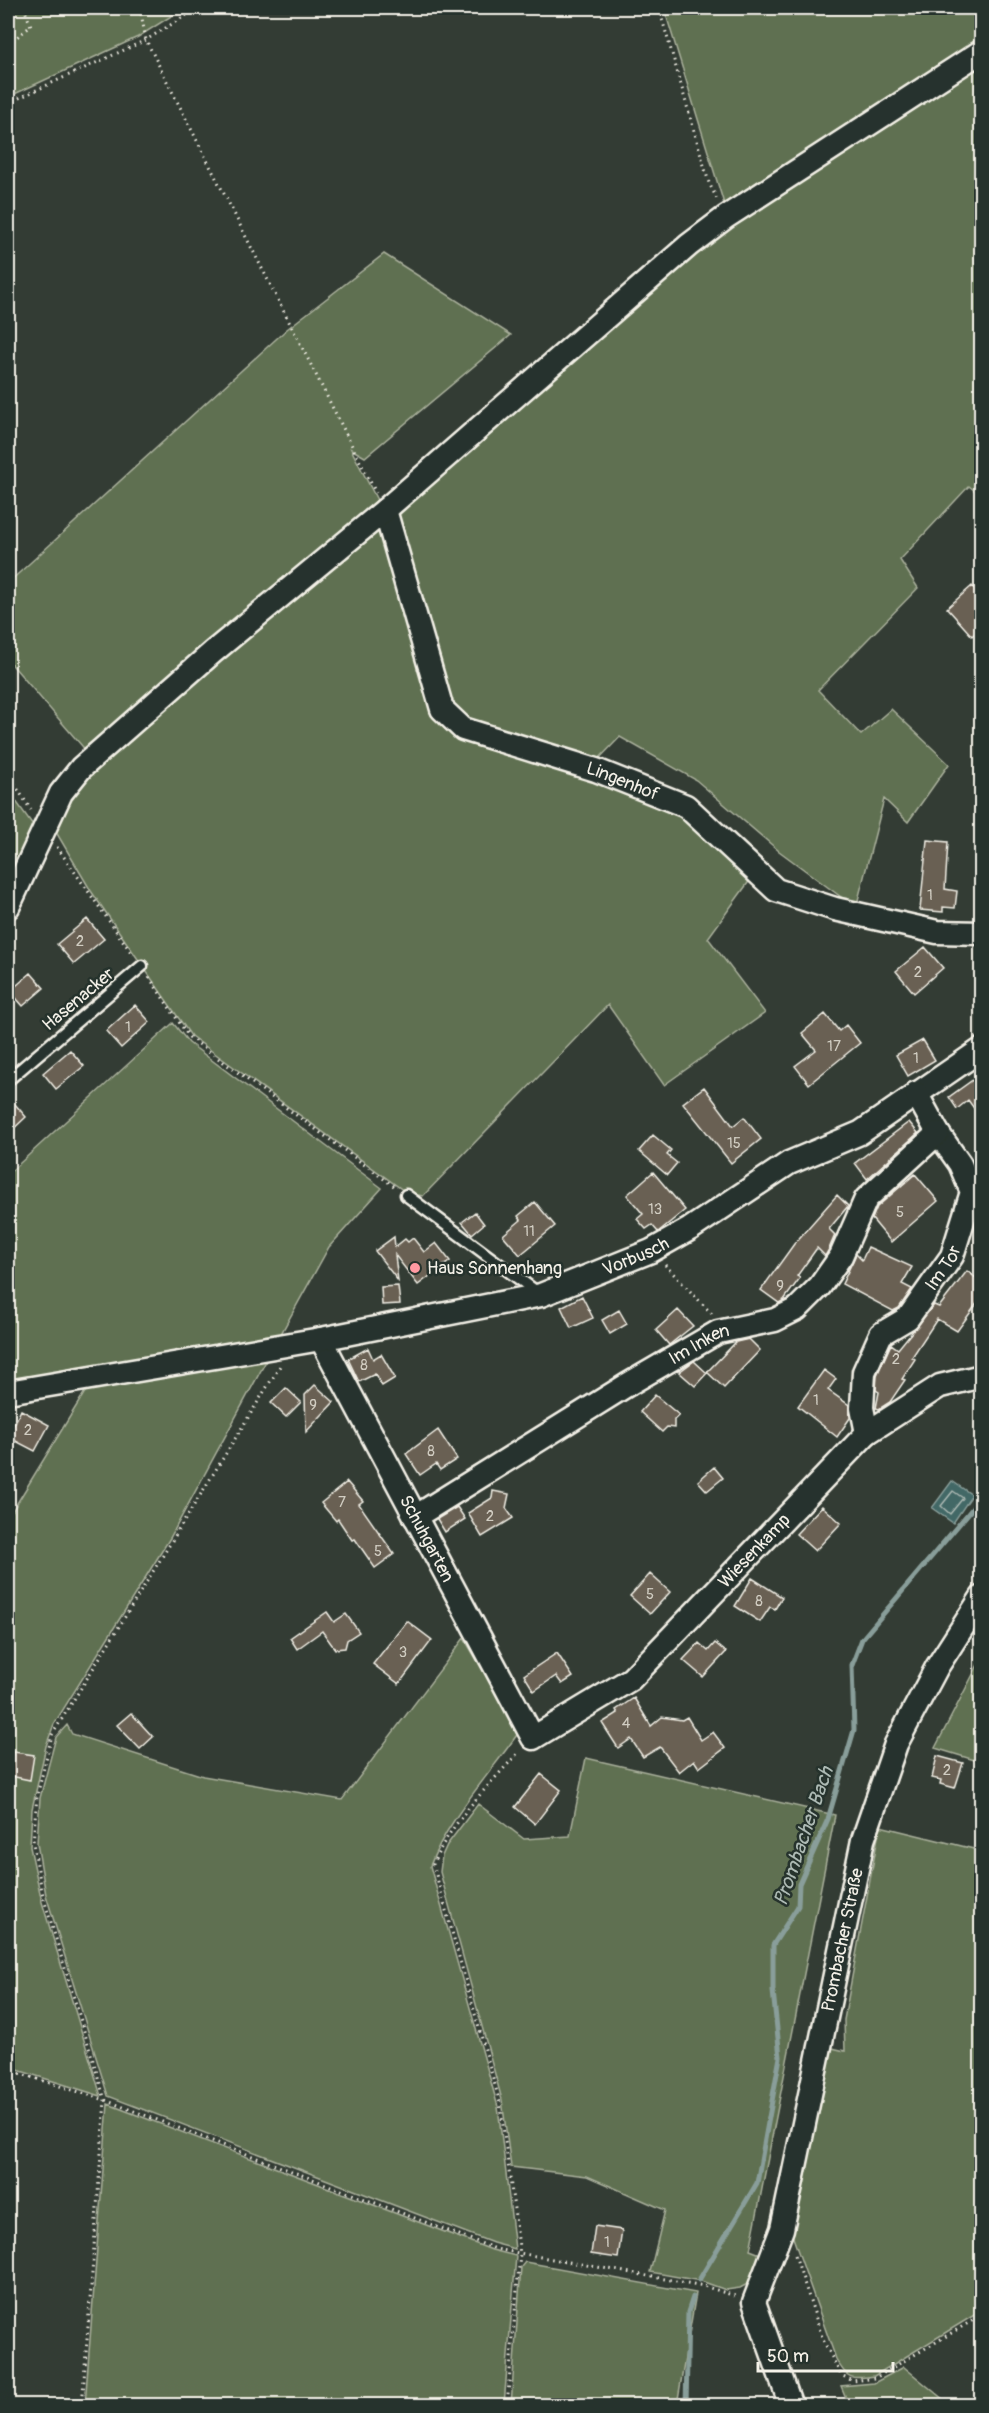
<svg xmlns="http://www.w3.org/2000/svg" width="989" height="2413" font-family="Pangolin,sans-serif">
<rect width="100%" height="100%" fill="#333c34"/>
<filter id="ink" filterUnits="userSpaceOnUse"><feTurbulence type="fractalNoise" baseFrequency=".0167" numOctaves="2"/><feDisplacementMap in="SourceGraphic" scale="12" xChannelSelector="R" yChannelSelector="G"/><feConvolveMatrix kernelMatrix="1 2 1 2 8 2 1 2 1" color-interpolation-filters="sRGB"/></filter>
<g filter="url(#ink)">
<path fill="#5f7051" stroke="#aab09c" stroke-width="1.5" d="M8 8H184L138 37 8 97Z
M664 8H981V46L731 208 724 204Z
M981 59V496L969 486 900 560 918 588 818 690 861 735 891 709 949 764 908 822 884 799 856 908 779 851 696 780 620 737 595 763 466 725 446 705 395 507 693 248Z
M384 254 511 335 365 457 351 449 381 508 88 753 8 660V583L287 329Z
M378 526 441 712 685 811 753 876 708 938 765 1013 664 1085 608 1005 423 1196 407 1193 191 1036 91 891 53 827 76 778Z
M8 790 38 832 8 909Z
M173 1023 189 1043 382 1188 329 1247 278 1339 8 1387V1174Z
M272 1350 170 1538 54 1724 46 1746 32 1809 30 1847 42 1902 101 2096 8 2067V1518L91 1382Z
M464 1638 519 1732C492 1771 445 1823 430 1866L498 2107 515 2249 493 2243 108 2096 46 1895 37 1843 40 1798 56 1737 67 1725 72 1734 203 1776 342 1800Z
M981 1659V1762L935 1748Z
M586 1758 835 1815 750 2250 763 2255 755 2280 740 2288 726 2290 701 2281 650 2272 665 2210 587 2176 511 2167 502 2100 440 1872 442 1856 447 1845 478 1804 524 1839 570 1836Z
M880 1826 978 1850 981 1834V2311L874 2376C851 2379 847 2380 836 2359L790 2229 832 2048 845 2051 844 2020Z
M108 2104 492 2250 516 2256 504 2405H85Z
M525 2262 696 2293 677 2405H511L521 2267Z
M904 2367 950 2405H849L841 2386 874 2383Z"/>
<path fill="#426766" stroke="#899e9a" stroke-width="1.5" d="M952 1481 972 1495 953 1523 932 1508Z"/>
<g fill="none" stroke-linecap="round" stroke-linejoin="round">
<path stroke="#adbab4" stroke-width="1.5" d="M953 1491 963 1498 950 1514 941 1506Z"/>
<path stroke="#899e9a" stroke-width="5" d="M699 2280 757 2183 780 2057 773 1991V1945L798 1906 799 1884 828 1819 854 1730 852 1665 862 1639 982 1497
M686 2406 688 2312 693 2297"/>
</g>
<path fill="#696052" stroke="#f4f1e8" stroke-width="1.5" d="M972 586 981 596V628L972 636 947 608Z
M927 840 948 842 945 889 957 891 955 908 943 907V912L920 910Z
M87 919 104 939 74 964 57 944Z
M925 947 943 968 914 993 896 971Z
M31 973 44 988 23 1006 10 991Z
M135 1005 150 1022 121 1048 106 1031Z
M825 1014 839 1031 846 1025 860 1043 809 1084 795 1066 816 1050 802 1033Z
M923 1040 935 1060 908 1076 896 1055Z
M70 1050 84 1066 56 1089 43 1073Z
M981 1074V1118L968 1100 957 1109 949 1097Z
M704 1087 733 1126 744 1117 761 1139 731 1163 683 1103Z
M8 1096 26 1117 8 1134Z
M909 1122 918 1133 867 1179 855 1163Z
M653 1135 671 1150 667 1155 677 1163 667 1175 639 1151Z
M653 1172 685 1210 658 1232 652 1225 646 1229 637 1219 643 1214 627 1195Z
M915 1174 938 1201 891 1242 872 1219 877 1207Z
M837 1195 848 1206 829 1229 835 1235 829 1249 825 1256 817 1248 797 1276 800 1278 784 1300 779 1303 761 1290 794 1244Z
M535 1202 555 1226 520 1255 503 1235 521 1220 518 1216Z
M475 1212 484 1224 472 1234 462 1222Z
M394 1237 395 1247 405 1239 408 1242 413 1238 424 1252 436 1243 450 1261 418 1285 395 1255 398 1281 375 1251Z
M868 1247 912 1267 902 1284 912 1289 899 1308 893 1311 842 1284 856 1254 862 1260Z
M967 1271 981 1282V1298L957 1331 937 1319 912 1357 915 1359 902 1379 905 1380 890 1402 879 1409 876 1408 879 1392 876 1390 877 1375 891 1344 898 1349 934 1305 939 1307Z
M398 1286 400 1304 382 1305 381 1287Z
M582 1296 593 1318 571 1328 561 1307Z
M619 1310 627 1324 610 1334 602 1320Z
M678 1310 693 1326 669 1345 656 1330Z
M749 1339 760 1350 724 1388 707 1372 736 1342Z
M368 1348 373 1359 381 1354 395 1378 382 1386 375 1374 359 1382 348 1359Z
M694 1361 707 1373 695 1386 679 1372Z
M824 1370 836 1379 828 1390 849 1405 850 1418 837 1437 798 1406Z
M315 1385 334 1402 306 1432 305 1395Z
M286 1388 301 1402 286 1417 271 1403Z
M655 1395 679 1415 674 1420V1428L667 1427 662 1432 640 1412Z
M21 1410 49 1425 35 1451 8 1437Z
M438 1430 457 1459 440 1470 436 1464 420 1475 406 1454Z
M714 1467 723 1478 707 1491 698 1481Z
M347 1482 363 1501 359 1504 394 1554 375 1568 355 1539 352 1540 338 1519 336 1521 321 1503Z
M493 1491 509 1494 506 1508 513 1518 482 1537 468 1513 492 1498Z
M822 1506 841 1523 815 1551 796 1534Z
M457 1507 465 1519 445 1532 437 1519Z
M650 1574 670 1592 650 1614 630 1596Z
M752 1578 782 1597 775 1609 770 1607 760 1622 735 1606Z
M327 1612 334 1622 346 1614 359 1632 347 1640 345 1648 335 1649 322 1631 297 1649 290 1638Z
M407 1621 432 1640 399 1684 373 1664Z
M699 1643 708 1651 715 1643 726 1652 703 1677 683 1660Z
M557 1653 573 1677 562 1684 556 1676 534 1691 524 1675Z
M634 1698 651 1726 662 1717 682 1720 687 1717 701 1740 713 1732 725 1748 699 1768 694 1760 679 1772 660 1747 643 1757 631 1739 618 1748 602 1723 618 1713 616 1710Z
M131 1713 153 1737 140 1749 117 1725Z
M14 1752 34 1755 30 1780 10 1776Z
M937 1756 963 1763 955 1788 940 1784 941 1780 932 1778Z
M541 1774 561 1790 535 1824 515 1807Z
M595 2226 622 2230 618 2258 591 2254Z"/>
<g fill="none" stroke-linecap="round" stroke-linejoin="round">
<g stroke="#f4f1e8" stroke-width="15">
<path id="lane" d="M8 1080 142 966
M406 1195 538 1293"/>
</g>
<g stroke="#f4f1e8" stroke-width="27">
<g id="street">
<path id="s1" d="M385 510 442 709 463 729 596 770 686 806 776 890 835 909 937 932 982 933"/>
<path d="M8 907 61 793 81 768 213 652 385 510 689 245 726 217 982 51"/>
<path id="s2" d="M321 1339 533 1738 631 1679 867 1433 940 1386 982 1376"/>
<path id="s3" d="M8 1392 321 1339 541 1295 651 1251 690 1229 789 1163 860 1133 982 1049"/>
<path id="s4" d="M867 1433 862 1408 864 1372 881 1334 908 1318 952 1256 972 1192 960 1164 938 1133 916 1093"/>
<path id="s5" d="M415 1517 627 1385 718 1332 775 1320 797 1309 820 1286 841 1256 866 1199 938 1133"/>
<path id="s6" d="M791 2406 754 2302 782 2229 863 1840 896 1744 937 1667 982 1597"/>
</g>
</g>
<path stroke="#f4f1e8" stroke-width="3" stroke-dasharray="1.5 4.5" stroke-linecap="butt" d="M140 8 146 40 376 493
M659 8 709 183 718 201
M8 44 31 26 24 8
M8 103 146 40 198 8
M8 774 31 810
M57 847 133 955
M149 977 189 1037 395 1187
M665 1265 713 1315
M8 2070 105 2100 496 2249 704 2286 735 2296
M795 2255 823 2340 841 2375 853 2381 875 2378 982 2315
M82 2406 105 2100 43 1896 33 1843 37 1796 52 1735 280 1366
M507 2406 520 2254 500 2103 433 1864C451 1822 488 1786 519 1752"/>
<use href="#lane" stroke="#26332d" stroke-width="10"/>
<use href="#street" stroke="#26332d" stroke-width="22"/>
</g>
</g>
<circle fill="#ff9aa2" stroke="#26332d" stroke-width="2" cx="415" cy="1268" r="6"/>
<g text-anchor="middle" stroke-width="5" stroke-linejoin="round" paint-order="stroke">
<g font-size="15" fill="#d1cdc2">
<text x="930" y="900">1</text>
<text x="80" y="946">2</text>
<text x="918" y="977">2</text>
<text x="128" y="1032">1</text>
<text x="834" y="1051">17</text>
<text x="916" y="1063">1</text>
<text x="734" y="1148">15</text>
<text x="655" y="1214">13</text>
<text x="900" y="1217">5</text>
<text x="529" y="1236">11</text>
<text x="780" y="1291">9</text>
<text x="896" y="1364">2</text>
<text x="364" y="1370">8</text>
<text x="816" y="1405">1</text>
<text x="313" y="1410">9</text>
<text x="28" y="1435">2</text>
<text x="431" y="1456">8</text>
<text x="342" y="1507">7</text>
<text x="490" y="1521">2</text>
<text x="378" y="1556">5</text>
<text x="650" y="1599">5</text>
<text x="759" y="1606">8</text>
<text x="403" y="1657">3</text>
<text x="626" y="1728">4</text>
<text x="947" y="1775">2</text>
<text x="607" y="2247">1</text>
</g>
<g font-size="18" fill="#f4f1e8" stroke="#26332d">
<text dy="6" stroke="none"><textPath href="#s1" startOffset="404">Lingenhof</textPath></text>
<text transform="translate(78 999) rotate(-40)" y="6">Hasenacker</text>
<text dy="6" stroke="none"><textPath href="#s3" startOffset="644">Vorbusch</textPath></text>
<text dy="6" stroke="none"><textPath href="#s4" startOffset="196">Im Tor</textPath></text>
<text dy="6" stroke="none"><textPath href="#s5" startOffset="333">Im Inken</textPath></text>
<text dy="6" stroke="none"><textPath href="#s2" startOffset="226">Schuhgarten</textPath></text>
<text dy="6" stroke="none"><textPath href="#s2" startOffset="744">Wiesenkamp</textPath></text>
<text dy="6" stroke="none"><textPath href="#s6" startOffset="484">Prombacher Straße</textPath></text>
</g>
<g font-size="18" fill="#f4f1e8" stroke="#26332d" text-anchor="start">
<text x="427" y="1274">Haus Sonnenhang</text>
</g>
<g font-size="20" font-style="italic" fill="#adbab4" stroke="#26332d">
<text transform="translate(803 1836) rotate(-71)" y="7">Prombacher Bach</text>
</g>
</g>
<rect width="989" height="2413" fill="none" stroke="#26332d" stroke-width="30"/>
<rect x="15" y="15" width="959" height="2383" fill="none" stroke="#f4f1e8" stroke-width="2" filter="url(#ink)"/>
<path d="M758 2362v9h135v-9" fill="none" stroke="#f4f1e8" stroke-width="3"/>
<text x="767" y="2362" font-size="18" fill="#f4f1e8" stroke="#26332d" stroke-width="4.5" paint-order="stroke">50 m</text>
</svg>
